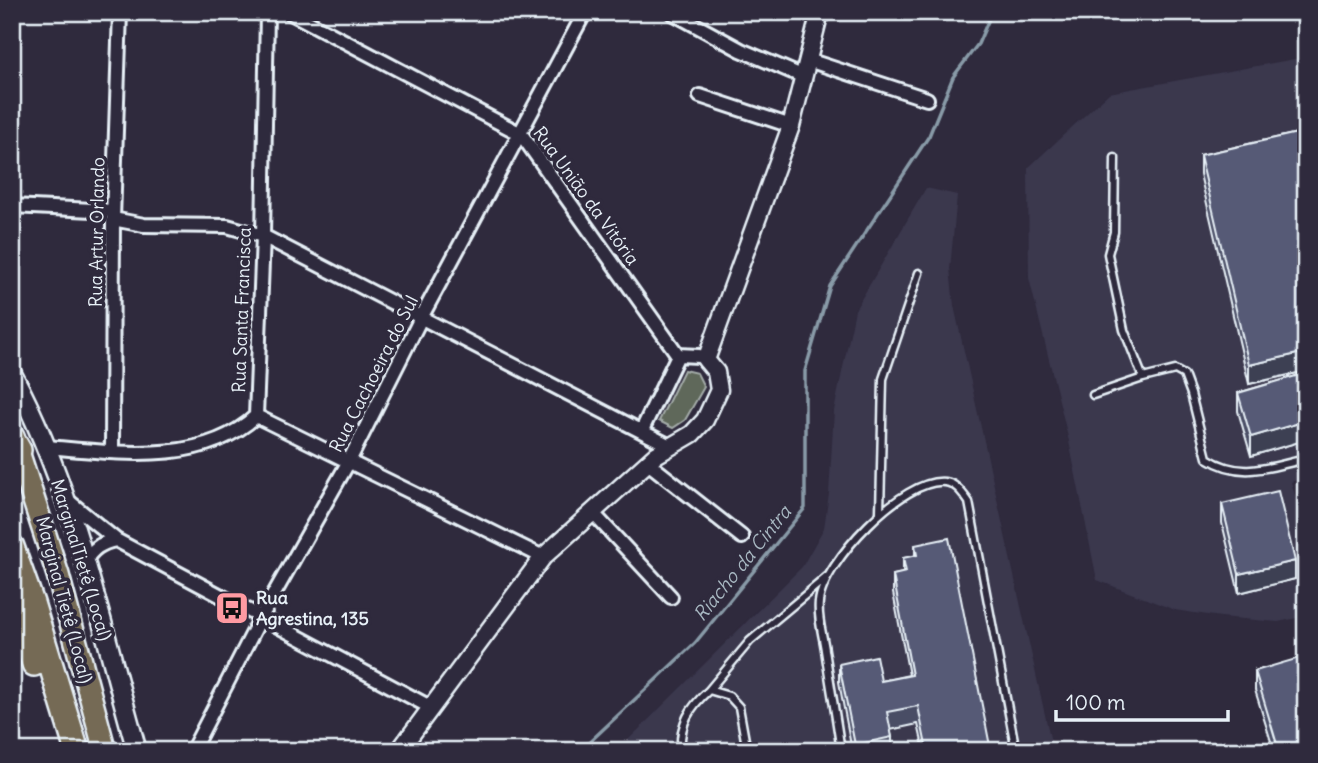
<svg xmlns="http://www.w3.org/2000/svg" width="1318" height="763" font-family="Delius,sans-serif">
<rect width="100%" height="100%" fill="#2f2a3d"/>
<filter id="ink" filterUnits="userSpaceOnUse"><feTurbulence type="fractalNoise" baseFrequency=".0143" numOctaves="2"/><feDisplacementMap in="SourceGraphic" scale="14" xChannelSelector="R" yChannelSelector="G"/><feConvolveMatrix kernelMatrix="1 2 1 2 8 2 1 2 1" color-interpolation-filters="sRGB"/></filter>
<g filter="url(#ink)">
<path fill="#3b384e" d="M1306 57V476L1291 482 1306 534V616L1278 622 1221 617 1175 610 1097 580 1069 441 1029 278 1028 168 1109 93Z
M926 188 957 195 950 269 954 306 1053 751H617L802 567 824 528 829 494 834 411 855 310Z"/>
<path fill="#5f675a" stroke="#a4aca9" stroke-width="2" d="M684 370 697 373 704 387 685 420 673 428 659 421Z"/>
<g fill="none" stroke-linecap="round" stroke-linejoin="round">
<path stroke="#899ba8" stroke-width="3.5" d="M580 751 695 643 805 508V371L830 286 929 136 953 77 978 44 992 12"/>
<g stroke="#e8f1f8" stroke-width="11">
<path id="service" d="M1115 158 1114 232 1108 254 1124 330 1143 378 1175 370 1184 375 1191 394 1207 458C1241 480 1269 467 1306 459
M1093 395 1143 378
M880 513 883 379 919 273
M709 690 750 641 828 576
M681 751C679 724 690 707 709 690L729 696 739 707 747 751
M841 751C836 717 830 683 825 650 823 635 817 617 819 602 823 563 903 477 945 482 956 483 963 494 969 502L1016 751"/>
</g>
<g stroke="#e8f1f8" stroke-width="18">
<path id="minor" d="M289 12 521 134 678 355
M671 12 741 50 804 77
M808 60 927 99
M700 96 791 126
M12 206 113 211
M113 219 144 225 227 226 263 236 670 446
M256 416 263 236 267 12
M256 416 543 557
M642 430 678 355 699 356 706 360
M45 447C113 452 201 467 256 416
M112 452 113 219 120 12
M648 463 742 537
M66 499 116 540 430 707
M593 513 671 597
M84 562C93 549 100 543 116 540
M192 751 261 617 348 463 422 316 585 12"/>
</g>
<g stroke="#e8f1f8" stroke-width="21">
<path id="tertiary" d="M399 751 543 557 656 455 692 434 705 420 719 390 716 372 706 360 791 126 820 12"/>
</g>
<g stroke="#e8f1f8" stroke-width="23">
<path id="secondary" d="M12 374C74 490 101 625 137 751"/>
</g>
<g stroke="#e8f1f8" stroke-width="26">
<path id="trunk" d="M13 436 58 575 105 751"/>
</g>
<g stroke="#e8f1f8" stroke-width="28">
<path id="motorway" d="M12 438 19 450
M12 547 32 603 77 751
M12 597 34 664"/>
</g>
<use href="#service" stroke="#2f2a3d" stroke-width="6"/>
<use href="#minor" stroke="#2f2a3d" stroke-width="12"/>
<use href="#tertiary" stroke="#2f2a3d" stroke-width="16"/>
<use href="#secondary" stroke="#2f2a3d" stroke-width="18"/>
<use href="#trunk" stroke="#756a55" stroke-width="21"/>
<use href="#motorway" stroke="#756a55" stroke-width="23"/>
</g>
<path fill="#4a4d65" stroke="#e8f1f8" stroke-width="2" d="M1306 131V371L1249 384 1200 174V155Z
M1306 373V440L1251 456 1238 411V393Z
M1222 504 1295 579 1239 593 1222 523Z
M915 545 991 751H924L918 724 890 730 892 737V751H852L839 682V664L881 681 909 675 893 593V575L903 573V558L915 556Z
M1255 671 1306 751H1274L1255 690Z"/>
<path fill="#3c3f53" stroke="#e8f1f8" stroke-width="2" d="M1306 352V371L1249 384V365Z
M1306 421V440L1251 456V437Z
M1295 561V579L1239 593V574Z"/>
<path fill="#565a76" stroke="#e8f1f8" stroke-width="2" d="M1306 131V352L1249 365 1200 155Z
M1306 373V421L1251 437 1238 393Z
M1278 491 1295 561 1239 574 1222 504Z
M949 538 991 751H927L918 706 887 712 892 737 855 745 839 664 876 656 881 681 912 675 893 575 906 572 903 558 917 555 915 545Z
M1306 656V751H1279L1255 671Z"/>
</g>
<defs>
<g id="bus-square" transform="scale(1.75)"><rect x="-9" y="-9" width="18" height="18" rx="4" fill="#ff9aa2" stroke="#2f2a3d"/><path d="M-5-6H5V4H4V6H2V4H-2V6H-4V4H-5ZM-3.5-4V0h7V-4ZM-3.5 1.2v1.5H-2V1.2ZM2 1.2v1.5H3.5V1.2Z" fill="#111"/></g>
</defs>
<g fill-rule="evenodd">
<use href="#bus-square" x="232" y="608"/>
</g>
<g text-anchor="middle" stroke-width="7" stroke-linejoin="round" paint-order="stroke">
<g font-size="18" fill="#e8f1f8" stroke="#2f2a3d">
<text transform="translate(586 196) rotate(54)" y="6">Rua União da Vitória</text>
<text transform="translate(97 232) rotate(-89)" y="6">Rua Artur Orlando</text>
<text transform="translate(242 310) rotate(-88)" y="6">Rua Santa Francisca</text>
<text transform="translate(374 374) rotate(-63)" y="6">Rua Cachoeira do Sul</text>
<text transform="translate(81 560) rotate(73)" y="6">MarginalTietê (Local)</text>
<text transform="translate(64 600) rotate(75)" y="6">Marginal Tietê (Local)</text>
</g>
<g font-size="18" font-weight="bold" fill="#e8f1f8" stroke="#2f2a3d" text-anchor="start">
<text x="256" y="604">Rua<tspan x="256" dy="21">Agrestina, 135</tspan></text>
</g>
<g font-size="19" font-style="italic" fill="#a8b8c2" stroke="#2f2a3d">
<text transform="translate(742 563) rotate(-51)" y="7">Riacho da Cintra</text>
</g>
</g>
<rect width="1318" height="763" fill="none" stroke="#2f2a3d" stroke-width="42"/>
<rect x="21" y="21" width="1276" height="721" fill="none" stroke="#e8f1f8" stroke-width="2.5" filter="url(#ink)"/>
<path d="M1056 710v10h172v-10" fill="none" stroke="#e8f1f8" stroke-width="3.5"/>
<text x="1066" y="710" font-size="21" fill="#e8f1f8" stroke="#2f2a3d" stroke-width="5" paint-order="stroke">100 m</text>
</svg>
